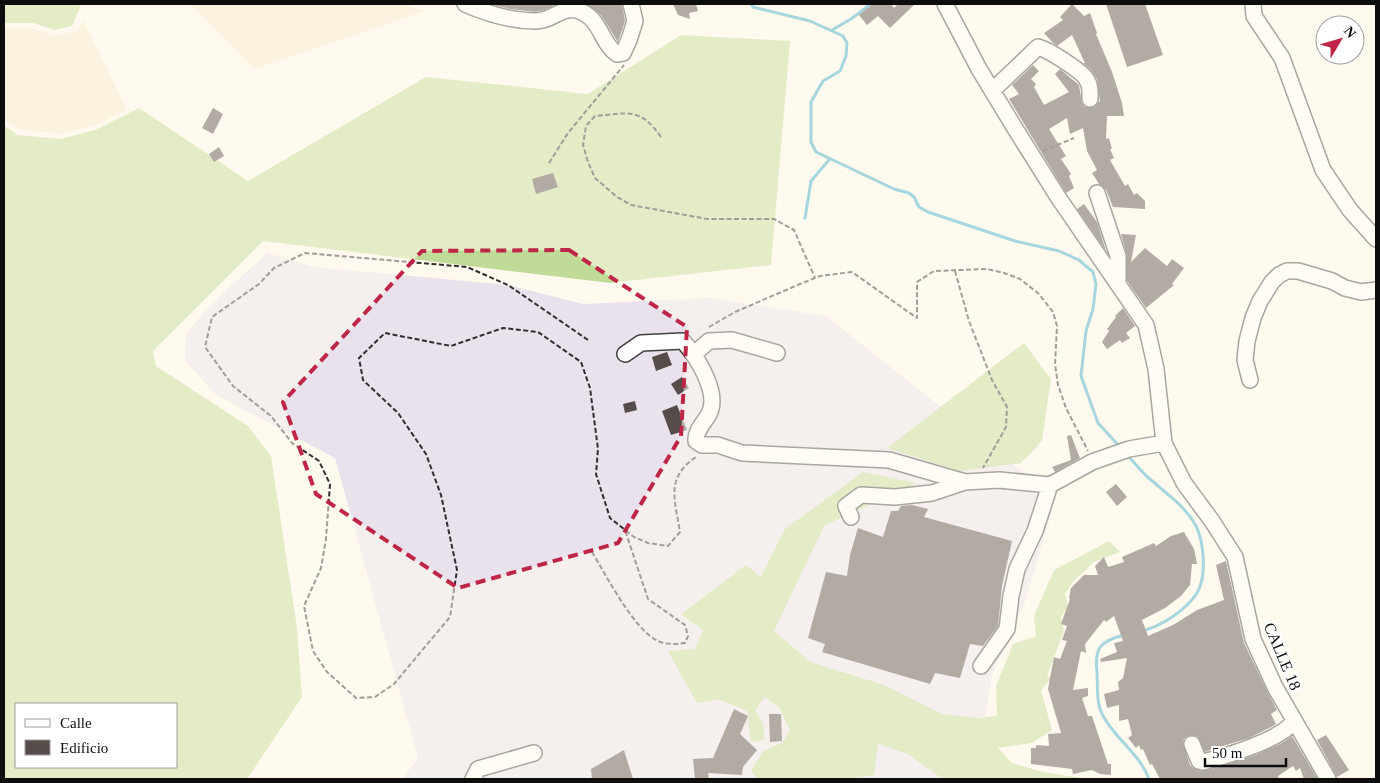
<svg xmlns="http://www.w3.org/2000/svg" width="1380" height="783" font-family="Georgia,serif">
<rect width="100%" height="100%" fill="#fff9ee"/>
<path fill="#e9e2ec" d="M267 253 314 267 508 285 583 304 711 298 826 316 1056 498 1023 608 993 672 977 758 1037 779H402L418 758 335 458 216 395 185 361 186 334 209 306Z"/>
<path fill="#f5ebce" d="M190 4H406L425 11 254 69Z
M83 20 127 110 93 126 59 134 18 129 4 120V27L32 29 56 36 78 30Z"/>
<path fill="#c0da97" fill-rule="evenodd" d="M4 4H79L80 8 72 26 55 30 33 23H4Z
M681 35 790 41 771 265 610 283 263 241 153 351 156 366 248 426 271 456 297 628 302 697 247 779H4V125L17 135 61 139 95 130 139 108 248 181 426 77 588 94ZM16 704H176V767H16Z
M1024 343 1051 379 1042 441 1021 463 959 471 887 448Z
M863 472 916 483 824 526 774 631 810 662 884 685 942 714 978 718 997 716 996 686 1013 644 1036 636 1034 616 1054 570 1109 541 1120 552 1094 562 1073 582 1065 594 1068 606 1061 617 1064 631 1047 676 1052 678 1041 690 1052 730 1032 743 998 748 1012 763 1043 772 1081 778 1082 779H967L940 777 908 754 878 744 874 775 846 779H757L751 771 763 751 782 743 790 730 779 707 765 697 755 710 763 723 765 739 751 742 747 711 718 699 697 703 668 651 695 649 703 630 681 614 746 565 761 577 785 529Z"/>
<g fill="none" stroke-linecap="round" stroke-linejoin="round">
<path stroke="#39abcd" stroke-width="3" d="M751 4 753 7 810 21 843 36 847 43 846 56 840 71 823 81 811 102V142L816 152 894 189 909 193 914 197 919 207 928 212 1015 241 1059 251 1079 260 1093 272 1096 284 1093 309 1086 331 1081 376 1098 423 1120 447
M832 30 851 19 871 4
M805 218 811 181 829 160
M1127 455C1135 463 1142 473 1151 480 1167 494 1186 507 1196 526 1204 542 1207 576 1197 593 1186 610 1162 626 1142 631
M1124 635C1101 641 1094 647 1097 672 1098 686 1096 702 1102 714 1114 738 1140 754 1149 779"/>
</g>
<path fill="#564c4a" d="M490 4H557L545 10 536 12 510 9Z
M586 4H622L625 21 618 42 601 15Z
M673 4H696L698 11 689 13 690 19 678 15Z
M873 4H891L894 8 898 4H915L890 28 878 16 867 25 859 15Z
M1072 4 1084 16 1090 13 1097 33 1096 34 1112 72 1122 103 1124 116H1107L1106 139 1109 138 1112 149H1110L1114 158 1110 160 1125 186 1128 184 1134 195 1137 193 1145 201V209L1113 207 1106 190 1099 184 1092 173 1097 170 1087 151 1083 128 1070 134 1067 118 1049 129 1066 156 1061 159 1071 174 1069 176 1074 188 1066 193 1009 99 1019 94 1012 85 1033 65 1039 71 1031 79 1036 84 1034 87 1044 105 1069 92 1055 74 1060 69 1079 85 1082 103 1085 107H1094L1099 101 1100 102 1097 79 1091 70 1083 63H1085L1072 35 1057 46 1053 43 1044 33 1063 20 1060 17Z
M1106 4H1145L1163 55 1127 67Z
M213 108 223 114 213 134 202 128Z
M219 147 224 156 214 162 209 154Z
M553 173 558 187 536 194 532 179Z
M1084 204 1097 222 1106 251 1077 209Z
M1121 234 1136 235 1131 262 1145 248 1167 266 1172 259 1184 268 1172 284 1174 285 1146 308 1127 281V256Z
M1123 308 1135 326 1126 333 1130 338 1122 343 1120 340 1107 349 1102 342 1109 331 1107 329 1116 317 1115 316Z
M667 352 672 365 656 371 652 357Z
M682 377 689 388 678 395 671 384Z
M635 401 637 410 625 413 623 404Z
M677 405 687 430 671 435 662 411Z
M1071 435 1080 458 1055 472 1052 467 1071 460 1067 436Z
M1116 484 1127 497 1117 506 1106 492Z
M912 505 928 509 924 517 1012 541 1002 586 998 626 983 646 970 644 960 678 935 673 930 684 822 652 825 644 808 638 826 572 847 576 850 555 858 528 883 537 891 511H898L901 506Z
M1184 532 1194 549 1197 564H1192L1190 585 1181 596 1165 608 1142 620 1148 636 1173 625 1197 610 1224 600 1216 565 1226 561 1244 643 1267 691 1277 710 1271 714 1276 724 1273 726 1249 738 1210 750 1205 752 1197 736H1188L1184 739 1183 743 1190 765 1193 768 1201 771 1216 768 1256 755 1282 743 1292 736 1317 778 1304 779 1300 768 1296 771 1293 766 1278 776 1279 779H1160L1152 764 1150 765 1143 749 1141 750 1139 745 1136 748 1128 738 1132 735 1128 719 1119 721V705L1107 708 1104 694 1119 690 1118 682 1123 678 1127 658 1101 662 1100 659 1117 652 1114 643 1123 641 1114 616 1106 622 1104 620 1085 644 1086 653 1081 651 1073 690 1088 688V696L1082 698 1088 716H1092L1108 764H1111V775L1100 774 1092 770 1073 774 1072 769 1031 764V748H1036V745L1049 746 1048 734 1061 733 1048 689 1054 657 1060 659 1067 641 1062 640 1067 626 1061 624 1070 599 1069 598 1071 588 1084 575H1098L1095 566 1104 557 1108 567 1124 562 1122 557 1154 543 1156 546 1171 536Z
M734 709 748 716 740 734 757 750 743 767 742 775 708 773 709 779H695L693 759 713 758Z
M769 714H781L782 741 770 742Z
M1326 735 1349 770 1337 777 1317 740Z
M624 750 633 779H592L591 769Z"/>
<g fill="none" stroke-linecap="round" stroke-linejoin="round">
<g stroke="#404040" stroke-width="18">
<path id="minor" d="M465 4C488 14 510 21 536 21 555 21 563 2 584 13 601 22 602 44 617 54L623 53 629 40 635 21 631 4
M945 4 979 69 1016 130 1058 197 1146 325 1156 369 1164 443 1184 483 1212 521 1235 557 1253 639 1275 687 1328 779
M1253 4 1254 16 1282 58 1323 170 1350 210 1376 239
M992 91 1038 47C1049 50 1082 71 1087 80 1091 87 1090 92 1090 99
M1097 193 1118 256V284
M625 354 641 343 683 341C697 357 720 393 709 414 704 423 695 431 696 441L702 445H718L742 453 889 460 965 482
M694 354 709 341 732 340 777 353
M1250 380 1245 360 1247 341 1253 318 1260 301 1272 282 1279 275 1287 271H1298L1332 281 1345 288 1361 292 1376 290
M851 517 846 506 861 495 895 497 932 493 965 482 999 480 1050 485 1092 462 1129 449 1164 443
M981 666 1007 629 1011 596 1017 569 1035 531 1050 485
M1192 744 1199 761 1203 762C1226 756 1281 740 1294 721
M473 779 478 769 534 753"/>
</g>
<path stroke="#2f2f2f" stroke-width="2" stroke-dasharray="5 2.5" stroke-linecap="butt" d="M661 137C640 107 628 113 595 116L586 126 583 145 588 162 595 178 617 197 631 205 707 219H774L794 230 815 278
M1043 151 1074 138
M549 163 568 133 624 65
M955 271 969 321 992 380 1007 407 1006 427 983 468
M709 327 735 312 800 284 820 276 852 272 917 318V282L934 271 987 269 1004 273 1020 279 1039 294 1053 312 1057 326 1055 364 1058 385 1066 408 1088 451
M588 340 508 285 467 267 305 253 274 268 259 284 212 317 205 347 233 386 271 416 292 443 319 461 330 484 326 539 321 568 304 606 313 651 327 672 356 698 375 697 394 684 450 617 457 570 441 495 426 454 398 413 363 380 359 358 385 333 451 346 503 328 538 332 581 362 590 388 598 449 596 474 610 518 634 537 648 543 668 546 680 532C675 500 665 478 696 457
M592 552C606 575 634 630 658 641 666 645 676 644 685 643L688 636 685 625 648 599 626 533"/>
<use href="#minor" stroke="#fff" stroke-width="15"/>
</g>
<path d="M0 0H1380V783H0ZM569 250 687 327 681 436 618 543 458 588 316 494 283 402 422 251Z" fill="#fff9ee" fill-opacity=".55" fill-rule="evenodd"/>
<path fill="none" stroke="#be2546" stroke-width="4" stroke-dasharray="10 6" stroke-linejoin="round" d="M569 250 687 327 681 436 618 543 458 588 316 494 283 402 422 251Z"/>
<g text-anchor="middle" stroke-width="5" stroke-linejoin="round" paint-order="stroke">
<g font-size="16" fill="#0d0d0d" stroke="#fff">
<text transform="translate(1283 656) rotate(67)" y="6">CALLE 18</text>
</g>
</g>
<rect width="1380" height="783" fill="none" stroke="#0d0d0d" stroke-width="10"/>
<rect x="15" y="703" width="162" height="65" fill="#ffffff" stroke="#9e9e9e"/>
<rect x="25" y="719" width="25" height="8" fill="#ffffff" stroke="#9e9e9e"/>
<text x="60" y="728" font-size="15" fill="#0d0d0d">Calle</text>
<rect x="25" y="740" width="25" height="15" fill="#564c4a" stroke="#9e9e9e"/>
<text x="60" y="753" font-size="15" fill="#0d0d0d">Edificio</text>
<g transform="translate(1340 40) rotate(52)"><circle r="24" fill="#ffffff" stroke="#9e9e9e"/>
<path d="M0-4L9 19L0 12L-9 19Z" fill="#be2546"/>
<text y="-8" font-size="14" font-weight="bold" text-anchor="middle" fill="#0d0d0d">N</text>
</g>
<path d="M1205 758v8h81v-8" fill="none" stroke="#0d0d0d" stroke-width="2.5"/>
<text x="1212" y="758" font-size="15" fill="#0d0d0d" stroke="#ffffff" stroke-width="4" paint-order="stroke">50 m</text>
</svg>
